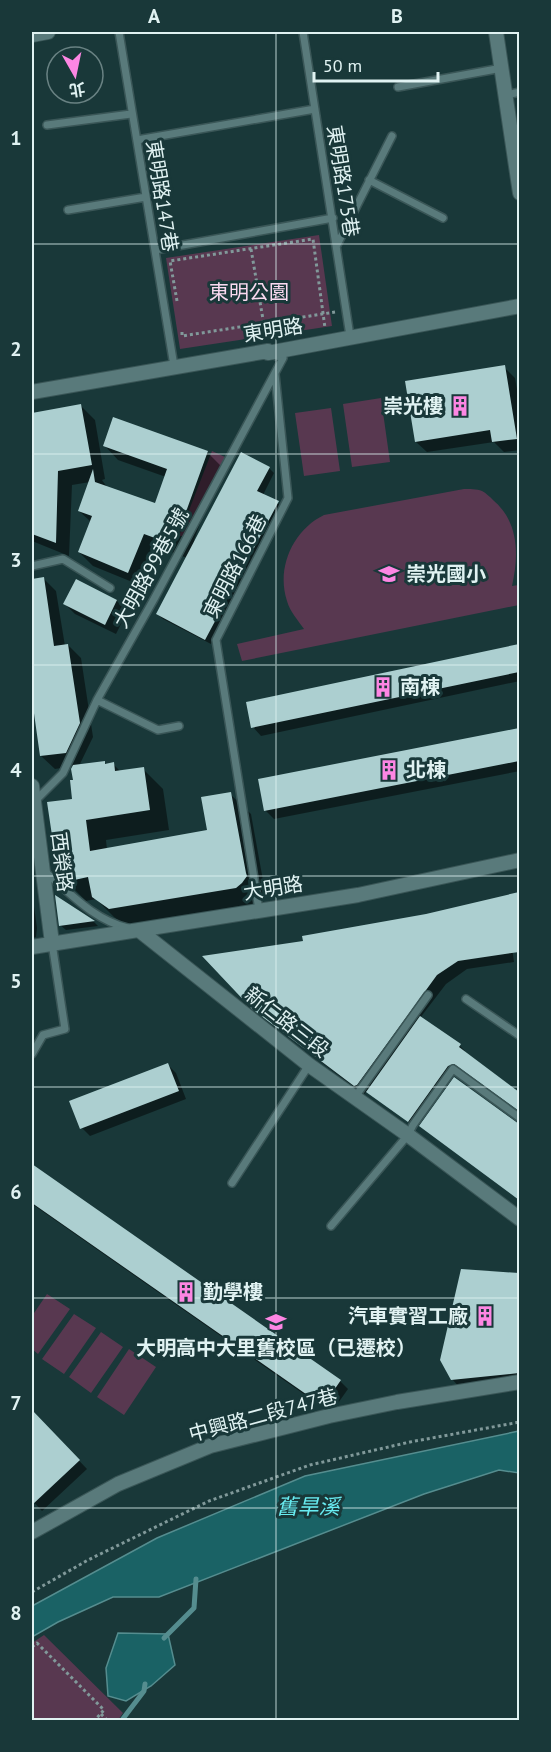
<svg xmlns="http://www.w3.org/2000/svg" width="551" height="1752" font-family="'PT Sans','Noto Sans TC',sans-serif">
<rect width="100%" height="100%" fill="#193839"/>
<path fill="#583850" d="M319 235 332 326 180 349 166 258Z
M381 398 390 462 352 467 343 404Z
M331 408 340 471 304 476 295 413Z
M212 451 225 457 184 536H179Z
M464 489C469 489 477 489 482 491 486 493 490 497 493 500 519 522 519 555 512 586L519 585V605L242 661 237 644 304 629C298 620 290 612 287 601 276 568 293 530 324 515Z
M47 1294 70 1309 38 1354 32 1349V1316Z
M74 1314 96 1328 64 1374 42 1359Z
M101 1332 123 1347 91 1393 69 1377Z
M129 1349 156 1367 124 1415 97 1397Z
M44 1635 123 1713 118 1720H32V1643Z"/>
<path fill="#1a6265" stroke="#558d8f" stroke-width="1.5" d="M519 1431V1473L499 1470 424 1494 159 1597H113L58 1622 32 1637V1606L157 1538 305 1476Z
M118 1633 168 1634 175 1665 151 1686 126 1701 108 1696 106 1668Z"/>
<path fill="#0007" d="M504 367 515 378 520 406V450L504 452 494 442 427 452 416 442Z
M81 406 95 420 105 479 102 480 107 487 156 505 166 477 118 460 105 446 207 452 221 466 194 540 196 541 269 468 274 473 263 495 278 503 283 508 211 644 163 619 157 614 187 558 158 547 142 586 93 566 79 552 91 522 79 511 90 482 72 485 69 556 32 541V415Z
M43 578 56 591 65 646 68 645 81 658 93 737 79 766 104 762 107 765 113 764 121 772 143 769 163 789 169 830 106 840 107 850 209 831 230 794 251 814 266 897 257 907 131 929 114 917 96 899 86 901 66 881 74 800V766L55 769 41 756 32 693V580Z
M76 581 117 601 127 612 116 634 75 614 65 604Z
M520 646V681L261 736 253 727 247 703Z
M520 729V771L274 819 266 811 260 780Z
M32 892 37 928 36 937 32 938Z
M520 894V928L508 919 514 962 467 969 446 984 420 1018 460 1046 465 1051 464 1053 520 1094V1111L462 1069 454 1071 414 1126 367 1091 364 1094 341 1077 263 1017 305 942Z
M57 898 94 922 98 926 66 930 60 925Z
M168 1065 176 1073 186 1099 90 1136 82 1128Z
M516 1124H520V1199L427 1131Z
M32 1166 340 1381 348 1389 331 1413 32 1204Z
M462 1270 520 1274V1381L461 1389 452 1379Z
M32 1411 87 1469 42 1511 32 1500Z"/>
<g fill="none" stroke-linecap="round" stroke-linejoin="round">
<path stroke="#558d8f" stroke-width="5" d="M164 1638 194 1608 196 1579
M122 1720 144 1691 145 1684"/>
</g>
<path fill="#accfd0" d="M505 365 517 439 492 442 490 430 415 442 405 381Z
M81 404 92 465 58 471 56 543 32 534V413Z
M113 417 208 451 174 545 144 534 128 573 78 552 92 516 78 511 93 469 95 482 155 503 167 469 103 446Z
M241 452 270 467 257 491 279 501 205 640 156 614Z
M44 577 54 646 68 644 80 723 66 753 40 756 32 699V579Z
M76 579 117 600 105 625 63 604Z
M519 644V672L251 728 246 702Z
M519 728V761L264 811 258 779Z
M105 761V764L114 762 115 771 144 767 150 810 86 820 90 851 207 830 201 797 231 792 246 873 247 876 242 883 236 888 109 909 92 897 88 877 65 882 57 869 47 802 72 799 70 780H73L71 769 73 765Z
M519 892V952L458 961 437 975 357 1085 354 1086 252 1009 202 956 303 941 302 936 426 914Z
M55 895 95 921 59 926Z
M420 1016 461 1044 459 1047 519 1092V1111L454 1064 448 1066 408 1122 366 1092Z
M168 1063 179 1091 80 1129 69 1101Z
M454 1077 519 1124V1200L419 1126Z
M32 1164 341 1380 323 1406 32 1203Z
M461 1269 519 1273V1373L451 1380 440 1360Z
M32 1410 80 1460 32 1505Z"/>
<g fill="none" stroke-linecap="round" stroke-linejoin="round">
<g stroke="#3a5657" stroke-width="10">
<path id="service" d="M119 32 174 366
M303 32 350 336
M398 87 502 68
M506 95 520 92
M47 125 131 114
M137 140 315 109
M369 180 443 218
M68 210 146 197
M337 245 392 136
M155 250 333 218
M32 566 63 559 110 588
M97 700 158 730 179 726
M35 801 63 773 97 700 154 599 283 358 273 355
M44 871C71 894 94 920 128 928
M259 910 216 640 288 498 275 374
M466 999 520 1036
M32 1054 43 1035 65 1029 52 943
M355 1097 428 995
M232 1183 309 1065
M331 1226 408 1135 413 1125 453 1069 520 1118"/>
</g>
<g stroke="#3a5657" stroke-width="16">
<path id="minor" d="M496 32 520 193
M32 35 48 32
M32 392 268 351V353L520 306
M32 786 52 943
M140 931 309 1065 408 1135 520 1219
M32 947 358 895 520 860
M32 1532 118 1484 210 1446 329 1416 397 1402 520 1382"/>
</g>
<path stroke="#81999a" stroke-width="3" stroke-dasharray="3 3" stroke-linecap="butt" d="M251 249 266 337
M177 301 170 261 313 239 325 328
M182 332V336L335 312
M32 1592 88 1560 209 1501 310 1465 410 1442 520 1422
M32 1647 37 1643 104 1710 95 1720
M101 1714 107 1720"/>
<use href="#service" stroke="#597a7b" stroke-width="7"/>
<use href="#minor" stroke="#597a7b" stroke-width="14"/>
</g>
<path fill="none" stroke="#e0f2f2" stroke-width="1.5" stroke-opacity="0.55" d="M276 32V1720M32 244H520M32 454H520M32 665H520M32 876H520M32 1087H520M32 1298H520M32 1508H520"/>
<defs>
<g id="building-bare" transform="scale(1.62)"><path d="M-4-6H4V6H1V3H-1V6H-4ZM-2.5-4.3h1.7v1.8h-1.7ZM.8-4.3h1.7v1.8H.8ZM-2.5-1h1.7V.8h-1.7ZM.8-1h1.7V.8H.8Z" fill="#fd86e3" stroke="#193839" stroke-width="2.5" paint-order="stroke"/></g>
<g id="school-bare" transform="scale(1.62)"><path d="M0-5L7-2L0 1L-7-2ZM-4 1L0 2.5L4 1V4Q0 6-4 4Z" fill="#fd86e3" stroke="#193839" stroke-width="2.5" paint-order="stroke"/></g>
</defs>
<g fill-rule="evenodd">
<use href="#building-bare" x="460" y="406"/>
<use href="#school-bare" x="389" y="574"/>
<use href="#building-bare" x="383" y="687"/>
<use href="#building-bare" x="389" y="770"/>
<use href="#building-bare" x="186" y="1292"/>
<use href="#building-bare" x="485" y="1316"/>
<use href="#school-bare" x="276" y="1322"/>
</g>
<g text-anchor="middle" stroke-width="6" stroke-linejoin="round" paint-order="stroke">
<g font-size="20" fill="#e0f2f2" stroke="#193839">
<text transform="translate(343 181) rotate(81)" y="7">東明路175巷</text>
<text transform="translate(162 196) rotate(81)" y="7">東明路147巷</text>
<text transform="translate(273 330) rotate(-9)" y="7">東明路</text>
<text transform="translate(235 566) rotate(-63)" y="7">東明路166巷</text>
<text transform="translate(151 568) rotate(-61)" y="7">大明路99巷5號</text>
<text transform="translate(62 862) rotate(83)" y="7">西榮路</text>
<text transform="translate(273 888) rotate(-9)" y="7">大明路</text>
<text transform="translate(287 1022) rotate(38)" y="7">新仁路三段</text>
<text transform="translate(263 1415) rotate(-15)" y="7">中興路二段747巷</text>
</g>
<g font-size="20" fill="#f9d9f0" stroke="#193839">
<text x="249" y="299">東明公園</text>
</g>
<g font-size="20" font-weight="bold" fill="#e0f2f2" stroke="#193839" text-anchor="start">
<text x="443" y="413" text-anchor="end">崇光樓</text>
<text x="406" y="581">崇光國小</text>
<text x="400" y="694">南棟</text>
<text x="406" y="777">北棟</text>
<text x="203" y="1299">勤學樓</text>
<text x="468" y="1323" text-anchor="end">汽車實習工廠</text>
<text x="276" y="1355" text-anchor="middle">大明高中大里舊校區（已遷校）</text>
</g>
<g font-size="21" font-style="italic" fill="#68ecf1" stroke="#193839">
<text x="308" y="1514">舊旱溪</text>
</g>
</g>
<rect width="551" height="1752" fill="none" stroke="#193839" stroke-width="66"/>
<g transform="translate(75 75) rotate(171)"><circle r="28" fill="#193839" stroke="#698283" stroke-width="1.5"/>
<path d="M0-4.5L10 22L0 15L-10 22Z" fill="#fd86e3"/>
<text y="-9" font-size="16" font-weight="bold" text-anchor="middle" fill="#e0f2f2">北</text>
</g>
<path d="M314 72v9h124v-9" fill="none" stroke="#e0f2f2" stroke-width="3"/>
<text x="323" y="72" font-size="18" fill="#e0f2f2" stroke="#193839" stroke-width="4.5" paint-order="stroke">50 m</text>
<rect x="33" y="33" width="485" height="1686" fill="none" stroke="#e0f2f2" stroke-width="2"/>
<g font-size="20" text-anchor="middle" font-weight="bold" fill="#e0f2f2">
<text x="154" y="23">A</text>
<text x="397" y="23">B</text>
<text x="16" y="145">1</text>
<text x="16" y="356">2</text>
<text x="16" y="567">3</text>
<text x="16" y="777">4</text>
<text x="16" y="988">5</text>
<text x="16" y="1199">6</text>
<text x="16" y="1410">7</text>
<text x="16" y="1620">8</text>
</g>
</svg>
